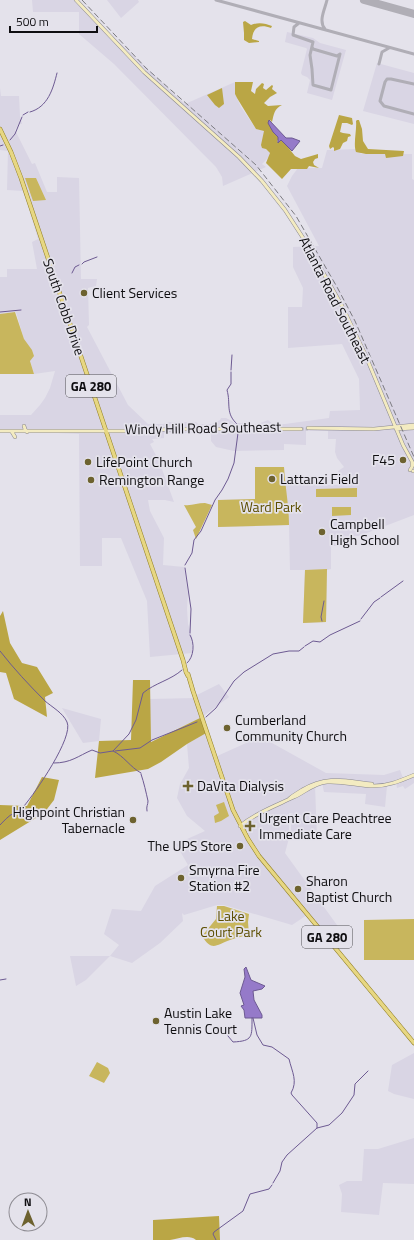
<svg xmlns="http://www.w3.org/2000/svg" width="414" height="1240" font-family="'Titillium Web',sans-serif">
<rect width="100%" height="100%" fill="#e4e2eb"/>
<path fill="#d9d5e4" d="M32 0H79L101 25 185 104 235 82V94L241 107 256 129 265 131 263 139 266 149 270 153 269 157 262 164 266 167 223 186 222 177 216 167 114 64 79 34V12H33Z
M107 0H138L139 2 121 18Z
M287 32 313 38 320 43 346 50 332 100 307 93 310 80 307 77 302 75 301 73 307 49 306 48 285 42Z
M377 63 414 73V124L363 111Z
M0 88 1 96H19L20 116 22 124H19L15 130 32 164 35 163 47 192H57V177L79 178 81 279H97L96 286 88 288 89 325 87 327 128 405 148 424H163L170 422H196L198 424H212L220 420 221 418H226L232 421 234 423H242L246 421 248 424H258L268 420 273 424H285L329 418 330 411 360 410 359 379 342 344 288 348V307H302L303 288 293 267V247L319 246 287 186 292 176 298 168H322L327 150 357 149 361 154H412V179L414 180V515L359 536H348V546H331V569L327 570 326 622 303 623 305 570H290L289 525 218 527V500L255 499V467H284L285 485H342V482L338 471 344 467 337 458 335 452 336 439H328V431H306V445L284 444V450L234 451 216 447 211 441V433H164V438L152 439 154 442 150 444 159 461 174 502 165 500H148L150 511 164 538 163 565 184 567 188 594 187 609 188 624 192 637V653L150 657 147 601 121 538H102V566H80L79 434 58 433 27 429H23L16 433 18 430 0 429V415H31L40 405 45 398 50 388 55 371 34 374 16 312 0 314V277H7V269H37L32 242 38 239 30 212 34 210 25 197 23 191 7 190 8 151 0 150Z
M219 684 229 697 202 717 150 742V699L195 698V696Z
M62 708 101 719 99 741 83 743Z
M208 732 215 757 255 739 272 743 326 773 384 775 400 770 403 778 414 774V783L405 789 403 786 397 788 396 783 387 786 385 807 365 804 366 794 324 792 322 783 315 785 317 839 291 837V814L294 813H289V838L285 853 342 932 331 943 307 915 292 925 224 905H217L184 915 182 913 183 921 160 943 132 963 110 956 86 980 76 986 70 956H110L119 945 104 934 112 909 141 911 155 886 188 865 176 844 205 831 187 816 177 798 180 784 189 768 187 744Z
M414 1053V1099L394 1094 388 1091 392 1065Z
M414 1138V1184L383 1183 379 1215 341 1212 342 1194 339 1185 347 1181H362L364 1149H378Z"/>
<path fill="#c8b65d" d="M25 178H36L46 200 33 201Z
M15 312 24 339 32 350 34 356 30 361 34 374H0V314Z
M255 467H284C285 486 289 505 289 525L218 527V500L255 499Z
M357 488V497H316V489Z
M205 503 212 505 196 539 193 530 196 527 184 505C192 506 197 503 205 503Z
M332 507H351V515L332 516Z
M327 569 326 622 303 623 305 570Z
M224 802 229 816 221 821 215 823 214 816 219 813 216 805Z
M217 906H224L249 914 248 922 249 935C242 936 236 938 230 940 216 945 212 952 202 936L216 919Z
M414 919V960H364V920Z
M97 1062 108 1068 110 1073 104 1083 89 1076Z"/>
<path fill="#baa645" d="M245 21 251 25C258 22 265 23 272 26L271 28C260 24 253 27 252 39L259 41V42L249 43 244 40V33L243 22Z
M235 82H253L251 91 255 94 256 89 262 83 264 84 263 88 266 90 272 85 273 86 272 89 277 93 270 97 264 103 268 106 282 105C274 109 274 114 272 122L270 120 269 123 275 134 279 137 277 142 281 139 283 141 295 156 301 159 318 154V158L315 159 313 162 314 165 319 168 309 166 307 169H291L282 179 266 163 270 153 266 149 262 148 261 145 264 131 256 129 237 98 235 94Z
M222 88 224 104 219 108 215 105 207 95Z
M339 115 352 118 353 124 352 125 347 123H342L340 132 343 133 350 134 351 136 348 137 347 141 343 143 340 149 334 151V148L333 147 330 149 329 146Z
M357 120H359L362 129 363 141 368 149 404 151 403 156 386 158 385 154H366L356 152C353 144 357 130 356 121Z
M3 611 10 643 22 663 37 667 53 693 45 697 47 717 14 699 6 673 0 672V616Z
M133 680H150L151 742 202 717 208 732 187 744 161 762 148 769 95 778 99 741 131 740Z
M42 777 59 780 54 800 44 813 0 840V805L27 806Z
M219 1216 220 1240H196C189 1234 178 1239 170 1240 164 1240 158 1240 153 1240V1220Z"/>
<path fill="#957ac9" stroke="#6d5a92" d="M269 120 286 138H292L300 141 292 151 281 140 278 143V137L273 132 268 123Z
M246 967 251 980 265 986 262 989 253 991 254 1000 262 1015V1018H245L244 1010 241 1006 244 1005 240 993 245 977 244 969Z"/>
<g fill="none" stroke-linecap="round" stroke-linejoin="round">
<path stroke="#6d5a92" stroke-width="1" d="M30 112C48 107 53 89 57 73
M23 115 28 112
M10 140 15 134 22 117
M0 146 3 145
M82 264 84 262 97 257
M72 273 75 267 79 265
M0 312 21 310
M231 370 232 355
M231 372V384L227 390C231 404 225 413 237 424
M185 565 192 553 194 540 201 531 215 500 222 490 228 479 234 463 238 433
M185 568 191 609 190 633
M381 597 403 581
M361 619 374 602 380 598
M322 621 321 617 324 601
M305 646 313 641 320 642 330 635 360 621
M0 651C14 669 29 685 45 701 52 707 63 713 67 722 74 737 35 793 24 806 21 810 17 810 14 813 8 816 4 821 0 825
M187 663C194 657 195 643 190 635
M206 717 216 708 234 681 244 672 273 654 289 651H299L304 647
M113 751 129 734 136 720 143 693C155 683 171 680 182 670
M115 751 140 748 152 740 197 722
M54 763C71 763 78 756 92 750L100 753 113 751C124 756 130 767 141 773
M141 774C144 783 146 792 148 801 148 805 146 806 147 811
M0 980 6 979
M253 1018 257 1035 263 1045 272 1047 289 1059C292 1072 298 1081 291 1093L292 1095 317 1123V1128
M224 1028 228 1036 233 1042C253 1041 252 1037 252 1018
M273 1183 280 1171 282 1162 287 1155 317 1128 329 1125 342 1113 354 1095 355 1084 368 1071
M216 1240 213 1234 214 1232 243 1211 250 1194 269 1189 272 1185"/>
<path stroke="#b0aeb6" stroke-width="3" d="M216 0 414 54
M299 23 294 27 293 35 313 42 310 55 312 69 313 85 331 90 340 54 337 56 313 49 312 47
M325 29C318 21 325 9 327 0
M379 64 382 52 389 48
M414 84 391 79H387L385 82 380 101 384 106 414 114"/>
<path stroke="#b0aeb6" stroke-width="8" d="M364 0 414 14"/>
<path stroke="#c4c2ca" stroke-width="3" stroke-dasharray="3 1.5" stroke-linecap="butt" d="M301 429H308"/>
<g stroke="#8a8890" stroke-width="4">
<path id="secondary" d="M76 0 144 72 239 157 262 181 285 210 307 244 342 306 365 354 403 445 414 465
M24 426 25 429 27 432
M308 428 374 429 414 425
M396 429 414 428
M0 431H126L180 429H301
M12 432 15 437
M410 470 412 467V462
M413 471H414
M289 799C293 795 298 793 302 790 327 775 345 781 372 784
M240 826C256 813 275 806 294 797 305 792 314 783 327 782 341 781 356 785 370 786 386 787 400 781 414 775"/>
</g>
<g stroke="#917f24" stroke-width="4.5">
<path id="primary" d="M0 129 11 152 21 178 183 660 186 672 188 676
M188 674 193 691 233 810 248 839 259 856 414 1043"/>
</g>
<use href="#secondary" stroke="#f3ebc1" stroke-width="3"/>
<use href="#primary" stroke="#e7d782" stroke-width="3.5"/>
<path stroke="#7c7b81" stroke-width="1" stroke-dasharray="6 3" stroke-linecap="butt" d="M82 0 146 68 256 165 296 216 337 287 355 321 414 457"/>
</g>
<g fill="#6d622f" stroke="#e4e2eb" stroke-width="1.5">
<circle cx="84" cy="293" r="4"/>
<circle cx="403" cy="460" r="4"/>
<circle cx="88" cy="462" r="4"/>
<circle cx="272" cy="479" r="4"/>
<circle cx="91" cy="480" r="4"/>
<circle cx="322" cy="532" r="4"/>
<circle cx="227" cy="728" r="4"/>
<path d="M186 780h4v4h4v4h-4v4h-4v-4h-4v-4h4z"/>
<circle cx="133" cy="820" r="4"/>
<path d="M248 820h4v4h4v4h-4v4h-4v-4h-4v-4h4z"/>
<circle cx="240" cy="846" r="4"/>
<circle cx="181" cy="878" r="4"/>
<circle cx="298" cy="889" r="4"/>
<circle cx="156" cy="1021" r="4"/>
</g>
<g text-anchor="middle" stroke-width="3.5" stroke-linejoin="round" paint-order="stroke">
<g fill="#e4e2eb" stroke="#4f4e52" stroke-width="1">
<rect x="66" y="375" width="50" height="22" rx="3"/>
<rect x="302" y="926" width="50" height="22" rx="3"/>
</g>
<g font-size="13" font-weight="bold" fill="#0f0e11">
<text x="91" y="391">GA 280</text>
<text x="327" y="942">GA 280</text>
</g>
<g font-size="14" fill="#0f0e11" stroke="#e4e2eb" text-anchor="start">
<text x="92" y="298">Client Services</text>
<text x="395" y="465" text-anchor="end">F45</text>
<text x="96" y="467">LifePoint Church</text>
<text x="280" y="484">Lattanzi Field</text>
<text x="99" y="485">Remington Range</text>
<text x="330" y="529">Campbell<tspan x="330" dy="16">High School</tspan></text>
<text x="235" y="725">Cumberland<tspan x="235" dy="16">Community Church</tspan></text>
<text x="197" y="791">DaVita Dialysis</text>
<text x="125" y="817" text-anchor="end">Highpoint Christian<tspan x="125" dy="16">Tabernacle</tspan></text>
<text x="259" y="823">Urgent Care Peachtree<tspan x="259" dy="16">Immediate Care</tspan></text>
<text x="232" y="851" text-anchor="end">The UPS Store</text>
<text x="189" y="875">Smyrna Fire<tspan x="189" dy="16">Station #2</tspan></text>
<text x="306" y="886">Sharon<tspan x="306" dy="16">Baptist Church</tspan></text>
<text x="164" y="1018">Austin Lake<tspan x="164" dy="16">Tennis Court</tspan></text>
</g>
<g font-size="14" fill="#0f0e11" stroke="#e4e2eb">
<text transform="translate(335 300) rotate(63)" y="5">Atlanta Road Southeast</text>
<text transform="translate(64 307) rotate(71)" y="5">South Cobb Drive</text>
<text transform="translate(203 428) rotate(-1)" y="5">Windy Hill Road Southeast</text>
</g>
<g font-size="14" fill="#5c4e00" stroke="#e4e2eb">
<text x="271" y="512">Ward Park</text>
<text x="231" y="921">Lake<tspan x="231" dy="16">Court Park</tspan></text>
</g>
</g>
<g transform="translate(28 1212) rotate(359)"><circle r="19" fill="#e4e2eb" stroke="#8f8d94"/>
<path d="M0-3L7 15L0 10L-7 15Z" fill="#6d622f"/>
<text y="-6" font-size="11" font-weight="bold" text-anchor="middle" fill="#0f0e11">N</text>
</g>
<path d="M10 26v6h87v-6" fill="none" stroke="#0f0e11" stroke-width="2"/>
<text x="16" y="26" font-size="12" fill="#0f0e11" stroke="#e4e2eb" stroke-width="3" paint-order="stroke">500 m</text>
</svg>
